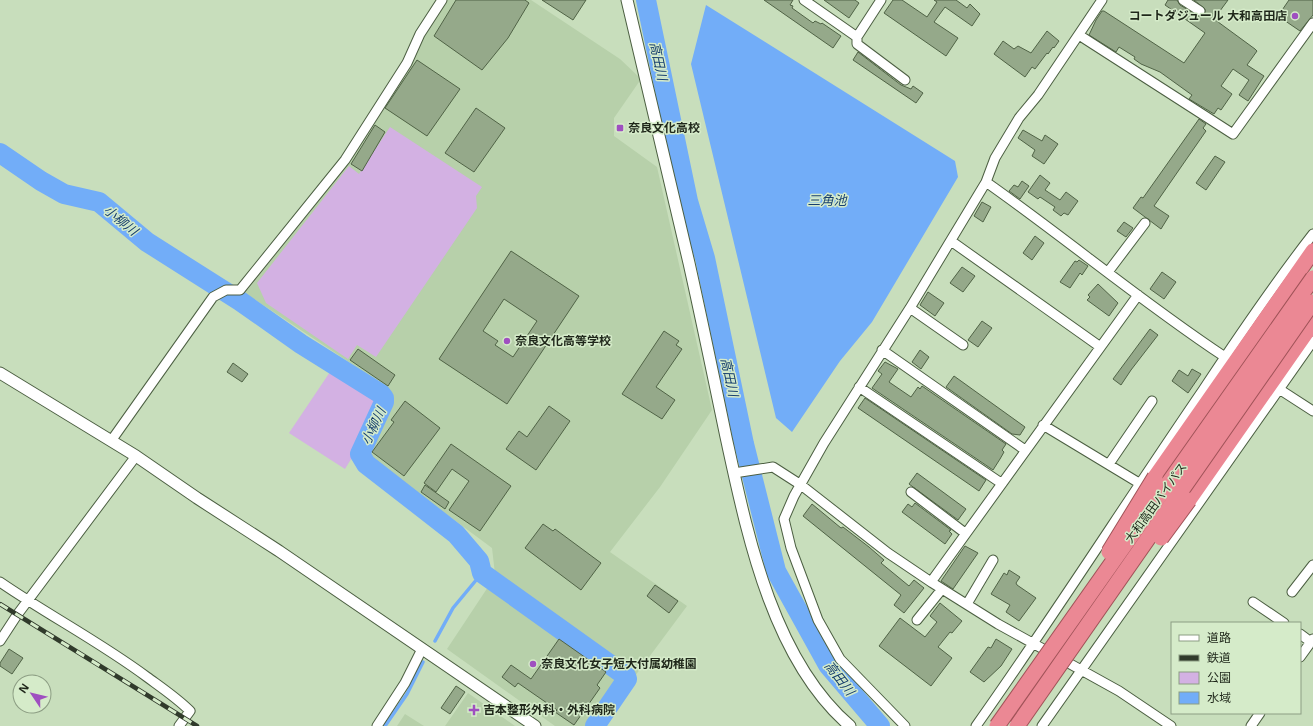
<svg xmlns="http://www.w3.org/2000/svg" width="1313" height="726" font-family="'Open Sans','Noto Sans JP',sans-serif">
<rect width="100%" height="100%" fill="#c8debc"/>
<path fill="#b7d0aa" d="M446 0H531L620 59 639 77V82L614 118V136L657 167 712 410 660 487 610 552 687 606 635 676 495 574 492 548 364 453 390 408 392 397 388 388 245 293 349 162 426 30Z
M488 587 620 679 588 726H555L447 649Z
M468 693 515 726H445Z
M405 714 424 726H397Z"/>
<path fill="#d3b1e3" d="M390 127 482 187 476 196 477 208 376 357 357 345 348 359 266 303 257 283 349 166 359 174Z
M332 369 380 398V404L356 451 345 469 289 433Z"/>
<path fill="#72adf8" d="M706 5 955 161 958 177 872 322 840 361 792 432 776 418 691 64Z"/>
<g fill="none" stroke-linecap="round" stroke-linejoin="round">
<path stroke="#72adf8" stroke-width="3.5" d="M435 641 453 608 482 573
M385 726 407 694 423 662"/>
<path stroke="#72adf8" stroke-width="20" d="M646 0 688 201 705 258 744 444 776 571 828 665 880 726
M0 153 41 181 64 194 99 202 147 242 240 301 301 344 381 394 384 398V402L360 454 366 464 456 534 479 561 482 573 626 676 627 679 595 726"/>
</g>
<path fill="#95a98a" stroke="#506346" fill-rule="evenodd" d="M456 0H525L529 3 508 38 482 70 434 36Z
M542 0H586L573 20Z
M764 0H793L790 5 793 6 792 8 813 23 815 21 821 24 822 23 841 36 833 48Z
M824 0H855L859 3 849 18Z
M893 0H902L927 17 937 2 934 0H956L967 8 970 4 980 14 972 26 945 7 934 22 958 38 946 56 884 13Z
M1168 0H1177L1180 5 1200 17 1205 14V9L1194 0H1228L1214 19 1255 49 1257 51 1247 65 1264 76 1248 101 1239 95 1249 80 1233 69 1221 86 1232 94 1221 110 1218 108 1214 114 1189 99 1192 95 1160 72 1141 64 1134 59 1135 57 1119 47 1116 52 1089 35 1096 20 1102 11H1104L1184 63 1205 33 1165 5Z
M1289 0H1313V15L1300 31 1278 16Z
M1047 31 1059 41 1054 48 1053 47 1048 54 1047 53 1035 69 1032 67 1025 77 994 54 1003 41 1014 49 1018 46 1031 53Z
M858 52 901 85 911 89 913 86 923 93 916 103 853 60Z
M417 60 460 89 427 136 385 108Z
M476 108 505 128 474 172 445 153Z
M1199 119 1206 124 1203 128 1206 131 1154 206 1169 216 1161 229 1133 208 1141 197 1143 198Z
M375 125 385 132 362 171 351 164Z
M1023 130 1042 141 1045 135 1058 144 1044 164 1032 156 1035 150 1018 138Z
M1215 156 1225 162 1206 190 1196 183Z
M1040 175 1050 183 1045 190 1060 200 1066 192 1078 201 1068 215 1064 213 1061 216 1053 210 1055 207 1040 197 1038 199 1028 192Z
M1022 181 1029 186 1020 199 1009 191 1014 185 1018 187Z
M982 202 991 207 983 222 974 216Z
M1124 222 1133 228 1126 237 1117 231Z
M1035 236 1044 243 1032 260 1023 253Z
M511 251 579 296 507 404 439 359ZM504 299 537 321 513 357 495 345 498 341 483 331Z
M1079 260 1088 266 1082 275 1080 273 1070 288 1060 282 1075 261 1077 262Z
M962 267 975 276 963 292 950 283Z
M1162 272 1176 282 1164 299 1150 289Z
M1098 284 1118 303 1109 316 1087 300 1090 297 1088 295Z
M928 292 944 303 935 316 920 305Z
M982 321 992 328 978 347 968 340Z
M1150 329 1158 335 1131 370 1121 385 1113 379Z
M664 331 679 341 676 345 682 349 656 387 675 400 662 419 622 394Z
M358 349 395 375 388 386 350 360Z
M920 350 929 357 921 369 912 362Z
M885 362 898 369 889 382 911 397 918 387 920 389 922 386 1006 444 1002 450 1004 452 1000 459 993 470 872 388 882 374 878 371Z
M233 363 248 374 242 382 227 372Z
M1192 369 1201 374 1188 393 1172 381 1179 370 1188 376Z
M954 376 1025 427 1020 435 1012 434 946 387Z
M865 398 986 480 979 491 858 408Z
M405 401 440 428 404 476 372 452 394 422 391 420Z
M549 406 570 421 536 470 506 449 519 431 527 437Z
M451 444 511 486 480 531 449 510 469 481 452 469 436 492 424 483Z
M917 473 966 509 958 520 909 484Z
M425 485 449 502 445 509 421 492Z
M915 503 951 530 949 531 952 534 945 544 902 512 908 504 912 507Z
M812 504 841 528 843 527 869 547 884 560 881 563 909 586 914 580 924 588 904 613 894 605 901 595 803 516Z
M543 524 553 531 555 529 601 563 581 590 525 548Z
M965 546 978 553 953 589 941 581Z
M1009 570 1020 577 1016 583 1017 585 1036 598 1019 621 1006 612 1010 605 991 594 1004 573 1007 575Z
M655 585 678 601 669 613 647 596Z
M940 603 962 621 952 633 950 632 938 647 952 658 931 686 879 646 900 618 925 637 937 622 930 616Z
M559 639 606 672 597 685 600 688 574 725 555 712 557 710 518 683 515 687 502 677 511 665 531 679Z
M996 639 1012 649 1001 666 984 682 970 672 988 647 991 648Z
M9 649 23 658 12 674 0 666V663Z
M456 686 465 692 450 714 441 708Z"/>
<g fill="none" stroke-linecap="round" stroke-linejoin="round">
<g stroke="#4c5f42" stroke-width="11">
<path id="minor" d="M804 0 857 37 881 0
M1183 0 1200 11
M1079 35 1233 134 1313 23
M857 37V44L905 80
M986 182C1067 239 1143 303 1225 357
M951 241 1099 346
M1108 272 1145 223
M910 308 963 345
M882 350 1025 450
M859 387 1001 483
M1279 389 1313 411
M1043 425 1139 483
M111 441 213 297 226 290H240L345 160 407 63 420 34 442 0
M1109 464 1152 401
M734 473 773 467 801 485 888 553 931 582 998 624 1119 691 1171 726
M911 492 965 533
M0 582C48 615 100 642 147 677 162 688 177 698 190 711L179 726
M931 582 1138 295
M1292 592 1313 565
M1253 602 1284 623
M967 604 993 560
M917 620 942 589
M1300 634 1311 642
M0 641 17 615 136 456
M1300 657 1313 639
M377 726 405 683 422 649
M905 726 840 659 818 620 791 548 784 519 794 496 824 443 910 308 986 182 995 158 1019 118 1038 95 1102 0
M976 726C1054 616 1127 501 1203 390 1238 337 1274 284 1313 234
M1042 726 1313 341
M1251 726 1260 713"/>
</g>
<g stroke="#4c5f42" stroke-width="13">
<path id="tertiary" d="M627 0C647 88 669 175 689 263 702 321 714 379 726 437 747 533 772 659 850 726
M0 373 136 456 197 498 279 551 535 726"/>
</g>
<g stroke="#a05358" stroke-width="17">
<path id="trunk" d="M1155 477 1313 251
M1189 500 1313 323"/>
</g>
<use href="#minor" stroke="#fff" stroke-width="9"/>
<use href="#tertiary" stroke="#fff" stroke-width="11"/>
<use href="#trunk" stroke="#eb8894" stroke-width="15"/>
<g stroke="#303a2b" stroke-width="4.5">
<path id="rail" d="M0 604 197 726"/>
</g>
<use href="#rail" stroke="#d5ebc9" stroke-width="3" stroke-dasharray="9" stroke-linecap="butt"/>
<g stroke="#a05358" stroke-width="17" stroke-linecap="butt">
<path id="trunk-bridge" d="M1161 538 1189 500
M1109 552 1155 477
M997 726 1313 278
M1017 726 1313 302"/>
</g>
<use href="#trunk-bridge" stroke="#eb8894" stroke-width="15"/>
</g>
<g fill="#9f4fc0" stroke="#d5ebc9" stroke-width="1.5">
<circle cx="1295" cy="16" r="4"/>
<rect x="616" y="124" width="8" height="8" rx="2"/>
<circle cx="507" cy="341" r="4"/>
<circle cx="533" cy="664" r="4"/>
<path d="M472 704h4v4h4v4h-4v4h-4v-4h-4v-4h4z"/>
</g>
<g text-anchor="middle" stroke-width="3" stroke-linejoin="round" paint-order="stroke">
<g font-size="12" font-weight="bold" fill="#1f271a" stroke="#d5ebc9" text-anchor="start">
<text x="1287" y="20" text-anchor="end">コートダジュール 大和高田店</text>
<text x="628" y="132">奈良文化高校</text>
<text x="515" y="345">奈良文化高等学校</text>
<text x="541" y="668">奈良文化女子短大付属幼稚園</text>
<text x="483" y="714">吉本整形外科・外科病院</text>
</g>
<g font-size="12" fill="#1f271a" stroke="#d5ebc9">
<text transform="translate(1156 503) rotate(-54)" y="4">大和高田バイパス</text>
</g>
<g font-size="13" font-style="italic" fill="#173f6f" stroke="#d5ebc9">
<text transform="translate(659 61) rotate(78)" y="5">高田川</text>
<text x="827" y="205">三角池</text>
<text transform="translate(121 220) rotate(39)" y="5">小柳川</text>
<text transform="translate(730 377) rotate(78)" y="5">高田川</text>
<text transform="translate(373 426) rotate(-65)" y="5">小柳川</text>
<text transform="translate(840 678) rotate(52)" y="5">高田川</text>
</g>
</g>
<rect x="1171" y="622" width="130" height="92" fill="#d5ebc9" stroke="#8c9d83"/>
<rect x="1179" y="635" width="20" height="6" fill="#ffffff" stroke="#8c9d83"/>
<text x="1207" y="642" font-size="12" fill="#1f271a">道路</text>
<rect x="1179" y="655" width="20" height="6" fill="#303a2b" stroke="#8c9d83"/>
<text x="1207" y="662" font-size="12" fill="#1f271a">鉄道</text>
<rect x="1179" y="672" width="20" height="12" fill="#d3b1e3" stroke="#8c9d83"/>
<text x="1207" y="682" font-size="12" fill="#1f271a">公園</text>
<rect x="1179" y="692" width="20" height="12" fill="#72adf8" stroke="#8c9d83"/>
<text x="1207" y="702" font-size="12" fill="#1f271a">水域</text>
<g transform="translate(32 694) rotate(305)"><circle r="19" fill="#d5ebc9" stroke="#8c9d83"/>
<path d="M0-3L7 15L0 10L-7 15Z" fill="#9f4fc0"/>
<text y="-6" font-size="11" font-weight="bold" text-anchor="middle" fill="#1f271a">N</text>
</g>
</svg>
